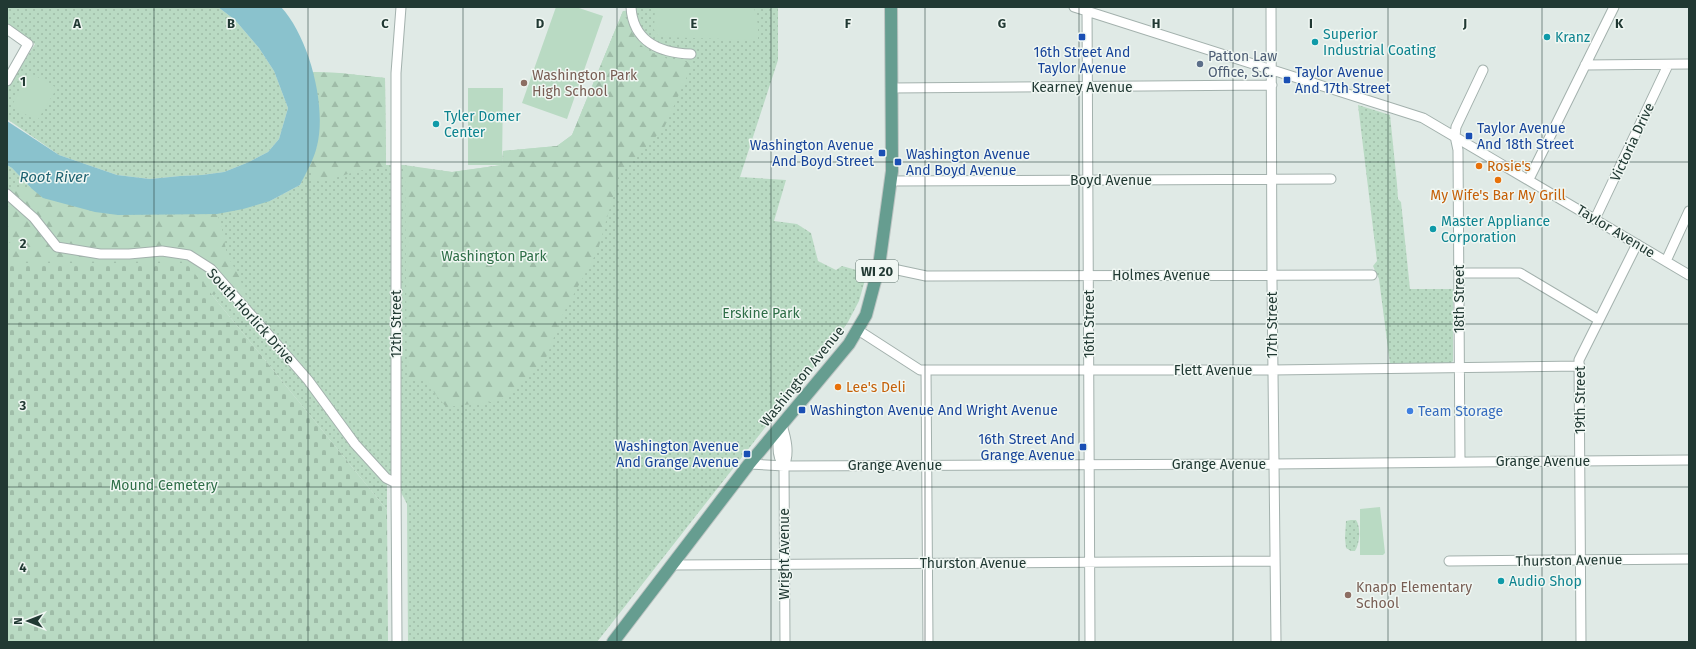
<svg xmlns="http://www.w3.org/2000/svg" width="1696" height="649" font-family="'Fira Sans',sans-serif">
<defs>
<pattern id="grass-dots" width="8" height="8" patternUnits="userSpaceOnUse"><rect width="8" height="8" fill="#b9dac3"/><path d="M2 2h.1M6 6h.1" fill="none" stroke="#9fbca8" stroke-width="1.8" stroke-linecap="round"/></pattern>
<pattern id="forest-firs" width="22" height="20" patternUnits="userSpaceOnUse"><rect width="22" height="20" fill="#b9dac3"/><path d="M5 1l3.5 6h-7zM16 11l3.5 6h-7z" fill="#9fbca8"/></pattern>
<pattern id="cemetery-stones" width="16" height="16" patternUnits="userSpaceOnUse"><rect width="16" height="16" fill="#b9dac3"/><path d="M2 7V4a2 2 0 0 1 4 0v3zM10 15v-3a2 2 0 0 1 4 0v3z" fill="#9fbca8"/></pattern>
</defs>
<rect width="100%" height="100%" fill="#e0eae6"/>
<path fill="url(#grass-dots)" d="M7 7H218L235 20 259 48 274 71 288 108 279 139 268 152 249 162 224 172 202 175 180 176 150 179 117 175 59 155 7 119V88L35 44 7 23Z
M636 7H778V60L740 177 786 180 774 221 797 224 811 233 818 261 836 270 842 266 867 273 859 301 848 322 833 344 782 406 597 642H408L407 504 396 483 387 475V510L186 263H7V165L12 168 31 188 270 201 300 185 317 146 313 72 339 73 385 78 386 165H404L452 172 502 165 503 151 557 146 572 135 623 11 635 10Z
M1358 105 1390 115 1397 184 1398 199 1401 202 1410 289H1453V361L1451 363 1390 364 1379 279 1373 266 1377 261Z
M1351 520H1356C1361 527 1360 543 1355 551H1351L1346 548 1345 538 1346 521Z"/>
<path fill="url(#forest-firs)" d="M623 11C627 21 634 40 643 47 657 59 676 60 693 63L664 128 619 175 598 250 563 314 544 363 500 401 446 407 424 380H407L405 166 452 172 502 165 503 151 557 146 572 135Z
M313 72 339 73 385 78 386 166 358 171 321 182 311 179V163L317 146 320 98Z
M7 188H31L44 198 95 212 118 215 217 214 221 224 227 255 239 276 249 305 238 291 208 295 7 263V252L13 245 7 240Z"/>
<path fill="url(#cemetery-stones)" d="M7 263H186L387 510 388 642H7Z"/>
<path fill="#b9dac3" d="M556 7H576L603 16 567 119 522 103Z
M655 7H754L758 25V40L659 37 654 30Z
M29 74H32L57 88 37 121 13 107 12 105Z
M468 88H503L502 165H468Z
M1380 507 1385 553 1383 555H1360V509Z"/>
<path fill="#8ac2cd" d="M218 7H281C309 37 327 106 317 146 314 159 306 173 300 185L270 201 243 209 217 214 118 215 95 212 43 198 31 188 12 168 7 165V121L59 155 117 175 150 179 180 176 202 175 224 172 249 162 268 152 279 139 288 108 274 71 259 48 235 20Z"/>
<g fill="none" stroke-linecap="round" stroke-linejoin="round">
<g stroke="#a3b1ad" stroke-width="11">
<path id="minor" d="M631 7C633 42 660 53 691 54
M1074 7 1423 118 1689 275
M1087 7 1090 642
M1271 7 1272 283 1276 642
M7 29 28 44 7 81
M1585 65 1689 64
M892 88 1272 85
M1529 179 1614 7
M890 181 1331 179
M7 194 34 218 57 247 100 254H129L162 251 189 255 211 269 308 380 355 444 386 478 396 483
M1595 219 1668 65
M1666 261 1689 211
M879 266 926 276 1372 275
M1459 273H1520L1599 320
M858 330 920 370H1272L1580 366
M926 370 928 642
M782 425C786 438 790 453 784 466L785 642
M781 427C778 440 775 455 784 466
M1460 462 1458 150 1455 136 1456 127 1483 70
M749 464 784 466 1273 464 1689 460
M1449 561 1689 559
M672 565 1275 561
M397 642 396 483V73L401 7
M1581 642 1579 360 1637 244"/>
</g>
<g stroke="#bcc4c2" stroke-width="14">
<path id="major" d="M613 642 749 464 849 344 866 315 879 266 892 171 891 7"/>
</g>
<use href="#minor" stroke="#fff" stroke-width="9"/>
<use href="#major" stroke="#669d90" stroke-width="12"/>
</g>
<path fill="none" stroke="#213933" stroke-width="1" stroke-opacity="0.55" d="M154 7V642M308 7V642M463 7V642M617 7V642M771 7V642M925 7V642M1079 7V642M1233 7V642M1388 7V642M1542 7V642M7 162H1689M7 324H1689M7 487H1689"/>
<g fill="#1a4fb4" stroke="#f0f7f3" stroke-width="1.5">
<rect x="1078" y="33" width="8" height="8" rx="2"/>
<rect x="1283" y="76" width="8" height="8" rx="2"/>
<rect x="1465" y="132" width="8" height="8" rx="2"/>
<rect x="878" y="149" width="8" height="8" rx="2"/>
<rect x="894" y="158" width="8" height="8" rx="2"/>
<rect x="798" y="406" width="8" height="8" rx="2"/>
<rect x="1079" y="443" width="8" height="8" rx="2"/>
<rect x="743" y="450" width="8" height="8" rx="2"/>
</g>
<g fill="#0f9aa8" stroke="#f0f7f3" stroke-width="1.5">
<circle cx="1547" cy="37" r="4"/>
<circle cx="1315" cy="42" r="4"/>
<circle cx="436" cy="124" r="4"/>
<circle cx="1433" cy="229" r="4"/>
<circle cx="1501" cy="581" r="4"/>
</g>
<circle fill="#5c6f8a" stroke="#f0f7f3" stroke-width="1.5" cx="1200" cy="64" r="4"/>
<g fill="#8d6e63" stroke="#f0f7f3" stroke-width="1.5">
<circle cx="524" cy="83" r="4"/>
<circle cx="1348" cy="595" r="4"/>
</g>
<g fill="#e8710a" stroke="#f0f7f3" stroke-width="1.5">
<circle cx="1479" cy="166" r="4"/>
<circle cx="1498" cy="180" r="4"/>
<circle cx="838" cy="387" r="4"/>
</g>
<circle fill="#3f7fe0" stroke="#f0f7f3" stroke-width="1.5" cx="1410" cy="411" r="4"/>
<g text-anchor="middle" stroke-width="3" stroke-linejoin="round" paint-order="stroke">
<rect fill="#f0f7f3" stroke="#5f726d" stroke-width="1" x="856" y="260" width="42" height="22" rx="3"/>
<g font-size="13" font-weight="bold" fill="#213933">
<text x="877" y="276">WI 20</text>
</g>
<g font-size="14" fill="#0d838f" stroke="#f0f7f3" text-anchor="start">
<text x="1323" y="39">Superior<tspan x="1323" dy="16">Industrial Coating</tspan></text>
<text x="1555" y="42">Kranz</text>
<text x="444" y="121">Tyler Domer<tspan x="444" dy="16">Center</tspan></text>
<text x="1441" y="226">Master Appliance<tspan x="1441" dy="16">Corporation</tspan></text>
<text x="1509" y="586">Audio Shop</text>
</g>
<g font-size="14" fill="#164399" stroke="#f0f7f3" text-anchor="start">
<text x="1082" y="57" text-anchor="middle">16th Street And<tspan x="1082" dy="16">Taylor Avenue</tspan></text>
<text x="1295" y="77">Taylor Avenue<tspan x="1295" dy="16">And 17th Street</tspan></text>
<text x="1477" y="133">Taylor Avenue<tspan x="1477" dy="16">And 18th Street</tspan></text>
<text x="874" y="150" text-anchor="end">Washington Avenue<tspan x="874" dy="16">And Boyd Street</tspan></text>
<text x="906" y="159">Washington Avenue<tspan x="906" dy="16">And Boyd Avenue</tspan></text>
<text x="810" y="415">Washington Avenue And Wright Avenue</text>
<text x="1075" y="444" text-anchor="end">16th Street And<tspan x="1075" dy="16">Grange Avenue</tspan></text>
<text x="739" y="451" text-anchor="end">Washington Avenue<tspan x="739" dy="16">And Grange Avenue</tspan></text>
</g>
<g font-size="14" fill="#4e5e75" stroke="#f0f7f3" text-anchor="start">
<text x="1208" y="61">Patton Law<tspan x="1208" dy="16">Office, S.C.</tspan></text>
</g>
<g font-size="14" fill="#785e54" stroke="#f0f7f3" text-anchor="start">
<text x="532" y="80">Washington Park<tspan x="532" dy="16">High School</tspan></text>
<text x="1356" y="592">Knapp Elementary<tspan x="1356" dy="16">School</tspan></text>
</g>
<g font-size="14" fill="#213933" stroke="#f0f7f3">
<text x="1082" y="92">Kearney Avenue</text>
<text transform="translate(1632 142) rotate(-65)" y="5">Victoria Drive</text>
<text x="1111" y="185">Boyd Avenue</text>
<text transform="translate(1616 231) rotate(31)" y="5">Taylor Avenue</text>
<text x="1161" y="280">Holmes Avenue</text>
<text transform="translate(1459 299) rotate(-90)" y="5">18th Street</text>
<text transform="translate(251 316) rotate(48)" y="5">South Horlick Drive</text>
<text transform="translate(396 324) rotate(-90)" y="5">12th Street</text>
<text transform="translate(1089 324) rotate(-90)" y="5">16th Street</text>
<text transform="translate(1272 325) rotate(-90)" y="5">17th Street</text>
<text x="1213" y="375">Flett Avenue</text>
<text transform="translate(802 376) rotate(-51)" y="5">Washington Avenue</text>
<text transform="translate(1580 400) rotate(-90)" y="5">19th Street</text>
<text x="1543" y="466">Grange Avenue</text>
<text x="1219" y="469">Grange Avenue</text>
<text x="895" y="470">Grange Avenue</text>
<text transform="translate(784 554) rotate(-90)" y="5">Wright Avenue</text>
<text transform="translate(1569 560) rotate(-1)" y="5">Thurston Avenue</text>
<text x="973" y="568">Thurston Avenue</text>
</g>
<g font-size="14" fill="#c56008" stroke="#f0f7f3" text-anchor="start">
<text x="1487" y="171">Rosie's</text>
<text x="1498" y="200" text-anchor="middle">My Wife's Bar My Grill</text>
<text x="846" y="392">Lee's Deli</text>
</g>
<g font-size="14" fill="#2e6e47" stroke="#f0f7f3">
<text x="494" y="261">Washington Park</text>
<text x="761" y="318">Erskine Park</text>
<text x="164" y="490">Mound Cemetery</text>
</g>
<g font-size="14" fill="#366cbe" stroke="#f0f7f3" text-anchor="start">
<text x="1418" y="416">Team Storage</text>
</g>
<g font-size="15" font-style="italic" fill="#1f6372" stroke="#f0f7f3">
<text x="54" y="182">Root River</text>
</g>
</g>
<g font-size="13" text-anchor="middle" font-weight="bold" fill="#213933" stroke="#f0f7f3" stroke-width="3" stroke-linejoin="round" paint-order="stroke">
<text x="77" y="28">A</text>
<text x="231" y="28">B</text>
<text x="385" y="28">C</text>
<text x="540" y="28">D</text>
<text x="694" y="28">E</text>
<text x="848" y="28">F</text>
<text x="1002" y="28">G</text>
<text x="1156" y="28">H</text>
<text x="1311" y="28">I</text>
<text x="1465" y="28">J</text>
<text x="1619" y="28">K</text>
<text x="23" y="86">1</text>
<text x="23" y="248">2</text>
<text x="23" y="410">3</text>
<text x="23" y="572">4</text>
</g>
<rect width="1696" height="649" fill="none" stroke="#213933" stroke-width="16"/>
<g transform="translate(28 621) rotate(270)" stroke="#f0f7f3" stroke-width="3" paint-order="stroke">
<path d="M0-3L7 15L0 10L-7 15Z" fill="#213933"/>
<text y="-6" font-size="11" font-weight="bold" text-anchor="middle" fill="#213933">N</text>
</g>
</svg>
